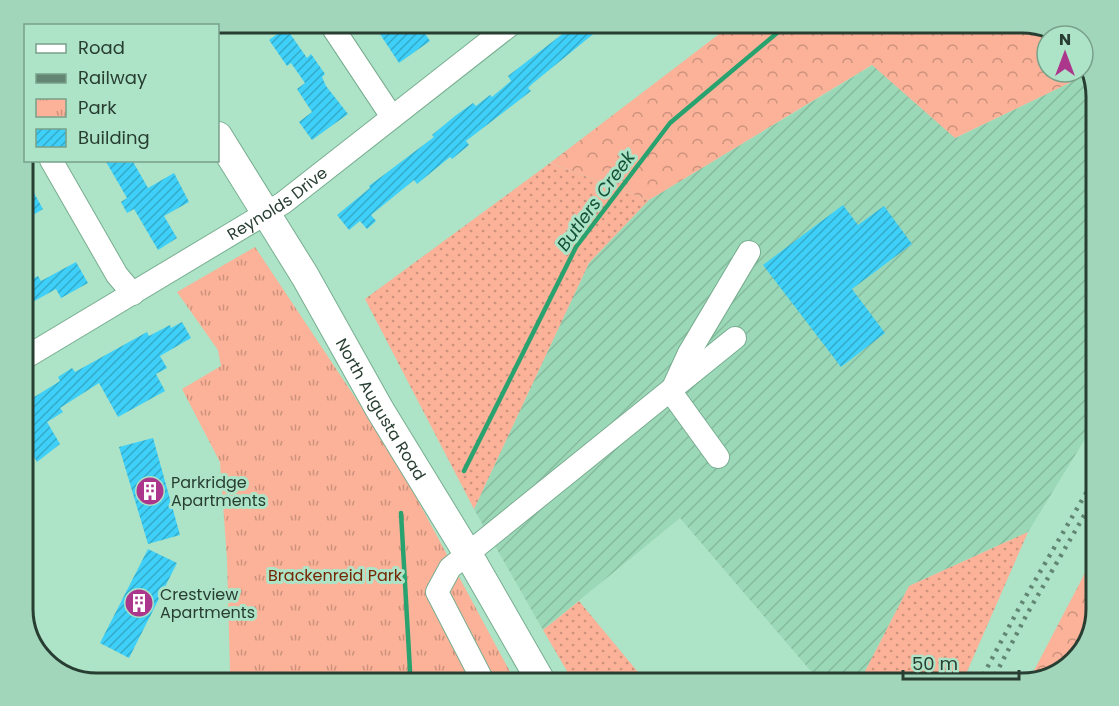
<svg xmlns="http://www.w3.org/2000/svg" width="1119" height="706" font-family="Poppins,sans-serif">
<defs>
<pattern id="industrial-furrows" width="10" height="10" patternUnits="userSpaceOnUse" patternTransform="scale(1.5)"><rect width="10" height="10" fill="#9bd8b7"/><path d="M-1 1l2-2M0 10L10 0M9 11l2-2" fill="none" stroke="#86ba9e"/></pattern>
<pattern id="grass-dots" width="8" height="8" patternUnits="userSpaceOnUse" patternTransform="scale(1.5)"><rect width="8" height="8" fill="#fcb298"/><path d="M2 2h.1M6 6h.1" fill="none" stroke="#cc927d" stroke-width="1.8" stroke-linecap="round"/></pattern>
<pattern id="forest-crowns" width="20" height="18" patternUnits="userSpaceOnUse" patternTransform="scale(1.5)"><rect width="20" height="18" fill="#fcb298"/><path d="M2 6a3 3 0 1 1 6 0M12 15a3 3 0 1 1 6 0" fill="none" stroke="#cc927d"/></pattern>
<pattern id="park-tufts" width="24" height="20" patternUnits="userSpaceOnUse" patternTransform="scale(1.5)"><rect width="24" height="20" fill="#fcb298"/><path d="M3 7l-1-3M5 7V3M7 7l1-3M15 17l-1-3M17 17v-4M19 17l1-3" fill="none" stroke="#cc927d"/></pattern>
<pattern id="building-hatch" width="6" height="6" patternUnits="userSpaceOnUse" patternTransform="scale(1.5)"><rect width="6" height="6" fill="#3ed0f8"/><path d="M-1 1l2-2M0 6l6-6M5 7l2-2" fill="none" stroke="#34aac9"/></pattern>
</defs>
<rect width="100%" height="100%" fill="#ade3c6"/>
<path fill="url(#industrial-furrows)" d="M873 65 956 138 1090 73 1096 92V421L1028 532 909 586 859 683H821L680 518 543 630 474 509 589 263 649 200Z"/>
<path fill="url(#grass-dots)" d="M550 163 649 200 589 263 474 509 365 299Z
M1028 532 962 683H859L909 586Z
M579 601 647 683H574L543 630Z"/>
<path fill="url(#forest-crowns)" d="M735 22 1022 23 1064 36H1047V72H1083V56L1090 73 955 138 872 65 649 200 550 163Z
M1096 552C1097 593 1102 650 1059 674 1050 678 1037 680 1028 682Z"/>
<path fill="url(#park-tufts)" d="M255 247 394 456 516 683H225L230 671 227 559 220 462 182 389 221 366 218 350 177 292Z"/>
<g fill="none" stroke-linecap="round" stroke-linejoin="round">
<path stroke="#28a370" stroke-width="4.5" d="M464 471 576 247 670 123 790 22
M401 513 410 671 405 683"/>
</g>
<path fill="url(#building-hatch)" d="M372 22H417L430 41 399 63Z
M578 22H608L532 84 528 88 531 91 466 141 469 145 452 159 450 157 417 184 414 180 371 215 376 221 367 229 360 221 349 230 337 215 370 188 369 186 434 137 432 135 455 116 473 103 476 106 490 95 492 97 511 81 508 76Z
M286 28 307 58 311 54 325 74 322 77 326 86 348 114 312 140 299 122 312 112 297 89 305 83 291 63 287 66 269 40Z
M105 160H132L148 188 174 173 189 202 164 216 177 238 158 250 134 209 127 213 121 202 127 198Z
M23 174 43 209 23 221Z
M843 205 858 225 884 206 912 244 852 289 885 333 841 367 763 265Z
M76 262 88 283 61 298 56 289 29 304 23 292V284L38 276 41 281Z
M182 322 191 338 160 356 167 368 156 374 165 391 118 417 99 383 60 408 63 412 47 422 60 444 37 462 23 438V404L60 381 58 377 72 368 75 372 147 332 149 336 170 325 171 328Z
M153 438 180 535 148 544 119 447Z
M148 549 177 563 129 658 100 643Z"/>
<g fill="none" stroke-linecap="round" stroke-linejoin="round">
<g stroke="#78ad90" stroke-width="24">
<g id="minor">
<path d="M329 22 392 117"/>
<path d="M23 112 26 117"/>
<path d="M51 160 117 275 133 294"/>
<path id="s1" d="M23 359 283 203 514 22"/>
<path d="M718 457 671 392 689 353 749 252"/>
<path d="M484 683 437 592 450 568 735 338"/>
</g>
</g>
<g stroke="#78ad90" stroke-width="30">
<g id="major">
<path d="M149 22 150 26"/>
<path id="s2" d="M218 136 305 276 380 410 468 554 542 683"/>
</g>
</g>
<use href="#minor" stroke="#fff" stroke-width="22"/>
<use href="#major" stroke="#fff" stroke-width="28"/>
<path stroke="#628673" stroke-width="4.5" stroke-dasharray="3 6" stroke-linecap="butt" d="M979 683 1019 608 1096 476
M991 683 1027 614 1096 495"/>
</g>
<defs>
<g id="building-disc" transform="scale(1.5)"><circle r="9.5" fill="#ad368d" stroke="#ade3c6"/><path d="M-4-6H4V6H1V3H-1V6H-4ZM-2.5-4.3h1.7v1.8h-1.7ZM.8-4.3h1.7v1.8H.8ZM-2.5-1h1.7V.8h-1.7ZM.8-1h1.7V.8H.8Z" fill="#fff"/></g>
</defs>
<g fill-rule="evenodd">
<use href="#building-disc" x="150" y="491"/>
<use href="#building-disc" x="139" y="603"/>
</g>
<g text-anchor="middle" stroke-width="6" stroke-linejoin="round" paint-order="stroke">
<g font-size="16" fill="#283e32" stroke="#ade3c6">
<text dy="6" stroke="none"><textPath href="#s1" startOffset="298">Reynolds Drive</textPath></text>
<text dy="6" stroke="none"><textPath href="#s2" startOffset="318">North Augusta Road</textPath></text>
</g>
<g font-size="16" fill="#283e32" stroke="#ade3c6" text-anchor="start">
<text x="171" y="488">Parkridge<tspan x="171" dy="18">Apartments</tspan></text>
<text x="160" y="600">Crestview<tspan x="160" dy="18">Apartments</tspan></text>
</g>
<g font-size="16" fill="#742703" stroke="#ade3c6">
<text x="335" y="581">Brackenreid Park</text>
</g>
<g font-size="18" font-style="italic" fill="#145238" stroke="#ade3c6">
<text transform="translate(596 201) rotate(-54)" y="6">Butlers Creek</text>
</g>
</g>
<path d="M0 0H1119V706H0ZM97 33H1022A64 64 0 0 1 1086 97V609A64 64 0 0 1 1022 673H97A64 64 0 0 1 33 609V97A64 64 0 0 1 97 33Z" fill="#a2d6ba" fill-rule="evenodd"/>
<path fill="none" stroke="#283e32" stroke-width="3" d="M97 33H1022A64 64 0 0 1 1086 97V609A64 64 0 0 1 1022 673H97A64 64 0 0 1 33 609V97A64 64 0 0 1 97 33Z"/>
<rect x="24" y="24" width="195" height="138" fill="#ade3c6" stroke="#78a18b" stroke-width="1.5"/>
<rect x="36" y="44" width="30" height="9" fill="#ffffff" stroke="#78a18b" stroke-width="1.5"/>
<text x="78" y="54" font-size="18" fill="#283e32">Road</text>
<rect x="36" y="74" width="30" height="9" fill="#628673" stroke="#78a18b" stroke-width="1.5"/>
<text x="78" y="84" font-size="18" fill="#283e32">Railway</text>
<rect x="36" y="99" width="30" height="18" fill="url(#park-tufts)" stroke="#78a18b" stroke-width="1.5"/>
<text x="78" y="114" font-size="18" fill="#283e32">Park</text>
<rect x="36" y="129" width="30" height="18" fill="url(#building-hatch)" stroke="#78a18b" stroke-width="1.5"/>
<text x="78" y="144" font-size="18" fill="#283e32">Building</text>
<g transform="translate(1065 54)"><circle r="28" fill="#ade3c6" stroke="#78a18b" stroke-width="1.5"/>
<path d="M0-4.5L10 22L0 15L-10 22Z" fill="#ad368d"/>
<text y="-9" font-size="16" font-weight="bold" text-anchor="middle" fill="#283e32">N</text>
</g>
<path d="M903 670v9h116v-9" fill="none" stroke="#283e32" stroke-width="3"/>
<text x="912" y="670" font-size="18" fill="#283e32" stroke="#ade3c6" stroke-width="4.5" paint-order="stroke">50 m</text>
</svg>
